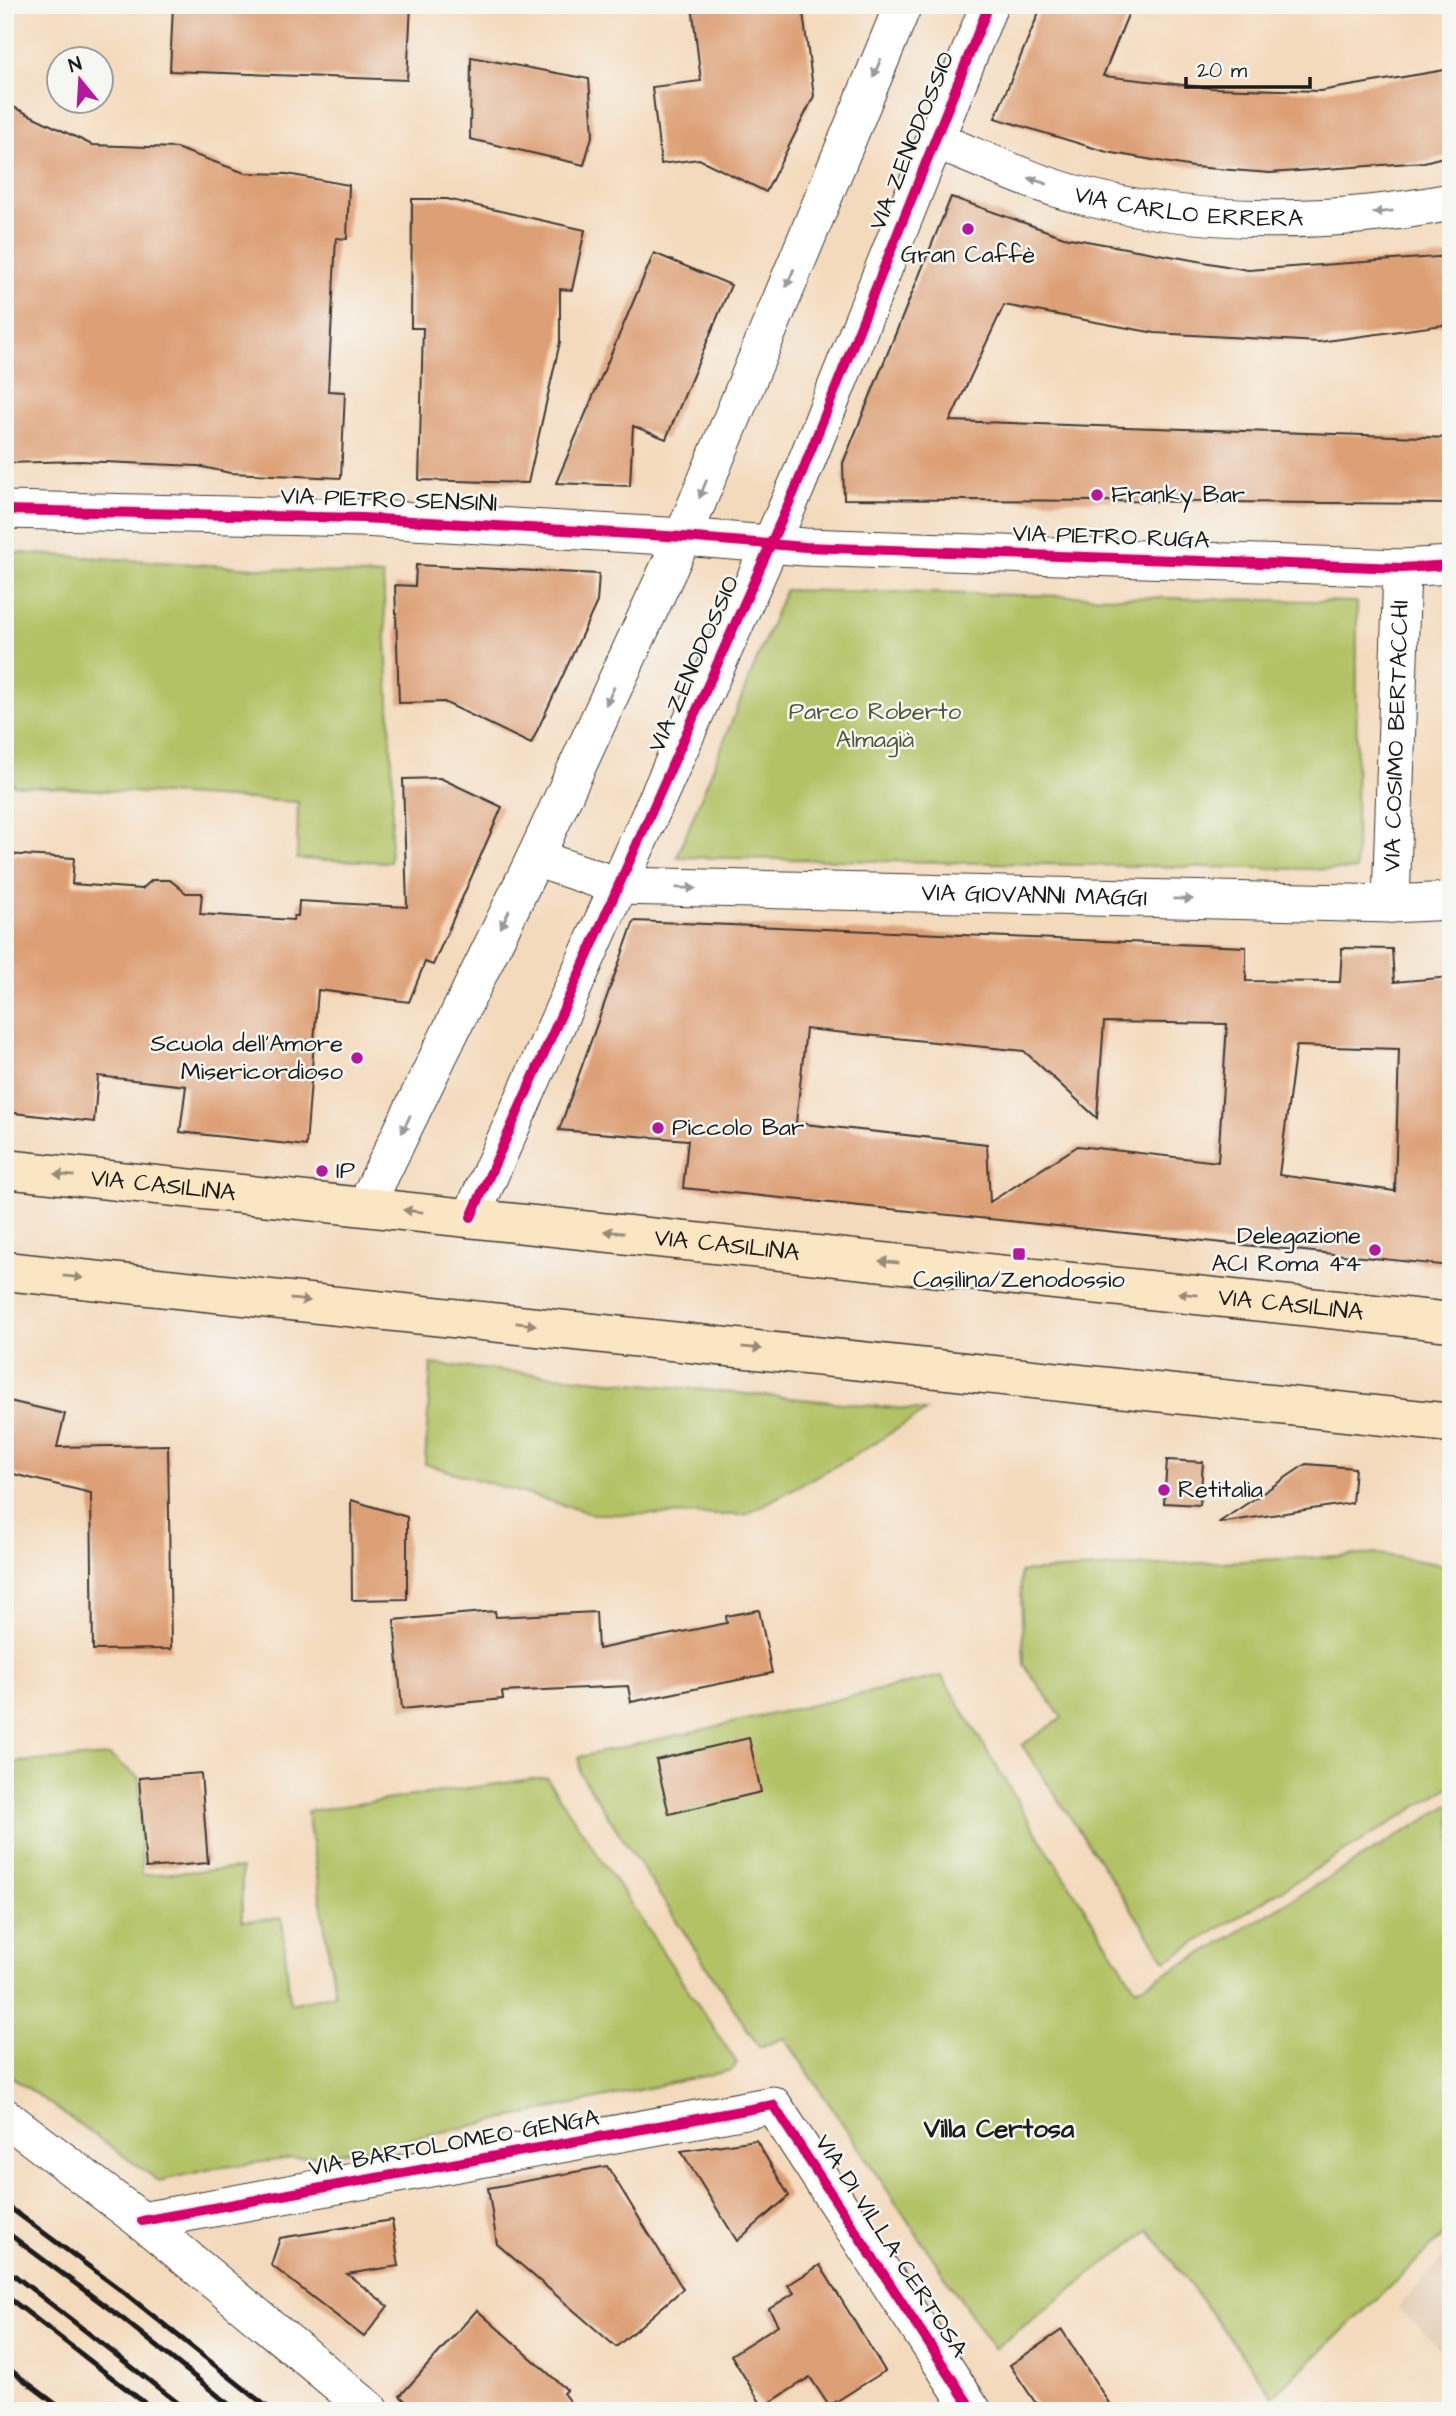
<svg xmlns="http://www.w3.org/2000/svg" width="1456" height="2416" viewBox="0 0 1456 2416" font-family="'Architects Daughter',sans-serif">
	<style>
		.built { fill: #e2cbb1 }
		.green { fill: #b2c265; stroke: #676f40; stroke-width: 2 }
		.building { fill: #dd9f75; fill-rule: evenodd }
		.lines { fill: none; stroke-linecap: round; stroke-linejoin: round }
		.minor-casing { stroke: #3c3834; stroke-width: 39 }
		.secondary-casing { stroke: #3c3834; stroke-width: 41 }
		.minor { stroke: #fff; stroke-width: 37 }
		.secondary { stroke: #fbe6c4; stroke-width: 38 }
		.rail { stroke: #1c1c1c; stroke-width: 5 }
		.cycleway-casing { stroke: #f6f6f2; stroke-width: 15 }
		.cycleway { stroke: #d6006c; stroke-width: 10 }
		.oneway { fill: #999 }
		.oneway2 { fill: #978b78 }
		.poi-dot { fill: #b5179e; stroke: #f6f6f2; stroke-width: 2.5 }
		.labels { text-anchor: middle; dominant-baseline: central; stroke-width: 5; stroke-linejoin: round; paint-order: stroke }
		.street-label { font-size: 24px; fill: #1c1c1c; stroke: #f6f6f2 }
		.poi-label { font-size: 24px; fill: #1c1c1c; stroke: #f6f6f2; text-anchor: start }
		.park-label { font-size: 24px; fill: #505636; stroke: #f6f6f2 }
		.neighbourhood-label { font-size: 26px; font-weight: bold; fill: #1c1c1c; stroke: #f6f6f2 }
	</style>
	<rect width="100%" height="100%" fill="#f6f6f2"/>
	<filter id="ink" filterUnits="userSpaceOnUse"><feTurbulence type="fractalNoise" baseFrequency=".0143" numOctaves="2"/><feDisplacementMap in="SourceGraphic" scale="14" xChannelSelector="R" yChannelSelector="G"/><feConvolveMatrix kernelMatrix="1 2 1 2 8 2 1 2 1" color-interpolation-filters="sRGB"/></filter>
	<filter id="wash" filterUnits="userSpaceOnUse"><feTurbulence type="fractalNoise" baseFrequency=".00686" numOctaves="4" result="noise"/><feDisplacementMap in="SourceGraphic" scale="28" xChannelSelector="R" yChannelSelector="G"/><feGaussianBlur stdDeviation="1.57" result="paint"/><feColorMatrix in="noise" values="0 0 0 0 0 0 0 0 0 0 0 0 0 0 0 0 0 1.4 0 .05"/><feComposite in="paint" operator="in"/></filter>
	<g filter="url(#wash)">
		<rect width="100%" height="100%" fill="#f4dabc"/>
		<path class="built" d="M1451,2248V2359L1398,2308Z"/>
		<g class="green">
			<path d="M5,552L383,576L393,785L390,862L297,859L298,802L13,785L5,718Z"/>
			<path d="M785,590L1357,602L1356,870L677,857Z"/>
			<path d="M431,1364L926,1411L852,1457L745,1515L593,1514L425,1464Z"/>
			<path d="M1379,1554L1443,1565L1451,1572V1786L1166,1961L1022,1745L1062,1718L1024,1665L1020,1572Z"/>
			<path d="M942,1676L1036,1832L1136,1989L1200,1955L1451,1804V2229L1273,2396L1149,2230L994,2349L785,2038L759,2047L580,1773L579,1757Z"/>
			<path d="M110,1756L139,1778L142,1875L242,1868V1921L282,1918L290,2004L335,1994L307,1811L546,1777L737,2063L732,2070L359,2150L216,2168L159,2181L5,2072V1763Z"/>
		</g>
		<g id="blocks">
			<g class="building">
				<path d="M173,5H411L407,80L170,71Z"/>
				<path d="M692,5H802L814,96L766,192L699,159L661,164L652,87L701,81Z"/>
				<path d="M1042,5H1132L1103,76L1210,88L1320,91L1451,69V155L1424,162L1270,173L1193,167L1107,152L995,118Z"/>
				<path d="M471,57L589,79L593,133L584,165L470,139Z"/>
				<path d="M5,103L92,145L176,148L245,173L287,174L349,185L347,239L336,238L328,391L345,392L341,478L230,473L198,466L80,461L5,463Z"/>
				<path d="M951,197L1064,237L1248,270L1451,256V324L1319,342L1155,333L1004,305L950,421L1451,438V504L844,499L843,463Z"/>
				<path d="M412,199H447L585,230L572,290L560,289V342L528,483L419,480L423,328H411Z"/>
				<path d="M654,253L731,285L666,439L633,426L630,486L556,483Z"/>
				<path d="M416,565L599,574L597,602L531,744L444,702L399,703L395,585L415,586Z"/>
				<path d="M440,778L502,807L433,965L425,962L409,1002L318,990L306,1146L180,1132L186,1086L98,1076L94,1122L5,1112V854L74,858L72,884L142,889L152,880H170L186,893H202L200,914L293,920L294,916H298L299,901L407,907L403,779Z"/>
				<path d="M634,921L1246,947V981L1340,982L1342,948L1392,949L1394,982L1451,977V1266L683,1188L688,1140L559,1130ZM1104,1022L1227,1024L1218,1162L1078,1146L990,1202L987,1144L796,1123L806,1029L1024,1051L1097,1118ZM1296,1046L1399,1049L1395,1191L1279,1175Z"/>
				<path d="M5,1400L65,1414L57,1447L168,1445L171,1649L93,1650L91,1493L5,1472Z"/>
				<path d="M1167,1460L1203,1462L1200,1505L1164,1503Z"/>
				<path d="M1306,1464L1355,1468L1352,1503L1218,1523Z"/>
				<path d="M351,1500L407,1517V1599L352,1600Z"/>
				<path d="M759,1610L772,1673L631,1702L628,1686L502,1692L503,1699L402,1709L394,1620L495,1611L496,1617L596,1612L598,1649L727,1623L726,1616Z"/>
				<path d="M749,1738L761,1792L669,1814L656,1760Z"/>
				<path d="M201,1773L208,1863L146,1868L139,1778Z"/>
				<path d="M756,2140L789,2196L737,2241L681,2151Z"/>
				<path d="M607,2166L683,2289L616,2347L497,2244L488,2188Z"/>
				<path d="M392,2220L399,2266L347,2274L388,2306L364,2337L271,2265L280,2238Z"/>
				<path d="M820,2265L885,2371L829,2406L810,2377L763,2407L731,2355L778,2325L769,2309L794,2293L788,2285Z"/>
				<path d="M477,2310L567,2390L563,2393L577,2411H416L400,2396Z"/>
				<path d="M1062,2330L1114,2411H1041L1010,2365Z"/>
			</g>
		</g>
	</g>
	<g filter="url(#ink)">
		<use href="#blocks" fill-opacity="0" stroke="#3c3834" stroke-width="2"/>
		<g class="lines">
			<g class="minor-casing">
				<g id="minor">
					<path id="s1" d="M934,140C982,159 1030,182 1079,195C1200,226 1329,225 1451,202"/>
					<path d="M5,510L362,518L683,537L805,547L1402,568L1451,565"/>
					<path id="s2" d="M535,858L618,886L1391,904L1451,901"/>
					<path id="s3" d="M1391,904L1402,568"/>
					<path d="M366,1205L535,858L683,537L903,5"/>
					<path d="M471,1217L797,485L989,5"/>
					<path d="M5,2117L142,2221L371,2411"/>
					<path d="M142,2221L773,2105L973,2411"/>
				</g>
			</g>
			<g class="secondary-casing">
				<g id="secondary">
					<path id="s4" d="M5,1169L1451,1322"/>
					<path d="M5,1271L1451,1423"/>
				</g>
			</g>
			<use href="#minor" class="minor"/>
			<use href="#secondary" class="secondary"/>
			<g class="rail">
				<path d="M5,2204L126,2294L272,2411"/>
				<path d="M5,2231L123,2319L237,2411"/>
				<path d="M5,2268L188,2411"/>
				<path d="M5,2295L155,2411"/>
				<path d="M5,2366L65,2411"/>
				<path d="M5,2394L27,2411"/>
			</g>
			<g class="cycleway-casing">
				<g id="cycleway">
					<path d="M5,510L362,518L683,537L805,547L1402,568L1451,565"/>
					<path d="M471,1217L797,485L989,5"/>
					<path d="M142,2221L773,2105L973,2411"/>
				</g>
			</g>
			<use href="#cycleway" class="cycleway"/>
		</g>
		<defs><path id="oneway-solid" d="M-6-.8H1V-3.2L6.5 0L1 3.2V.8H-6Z" transform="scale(1.75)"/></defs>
		<g class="oneway">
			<use href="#oneway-solid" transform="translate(877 68) rotate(113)"/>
			<use href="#oneway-solid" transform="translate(1038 181) rotate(-161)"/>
			<use href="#oneway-solid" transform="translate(1383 212) rotate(174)"/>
			<use href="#oneway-solid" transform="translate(790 278) rotate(113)"/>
			<use href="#oneway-solid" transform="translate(703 489) rotate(112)"/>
			<use href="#oneway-solid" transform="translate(610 696) rotate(115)"/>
			<use href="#oneway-solid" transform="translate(686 888) rotate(1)"/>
			<use href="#oneway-solid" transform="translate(1183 899) rotate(1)"/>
			<use href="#oneway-solid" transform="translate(505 919) rotate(116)"/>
			<use href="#oneway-solid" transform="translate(406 1124) rotate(116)"/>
		</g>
		<g class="oneway2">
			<use href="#oneway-solid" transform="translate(64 1175) rotate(-174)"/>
			<use href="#oneway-solid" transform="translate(413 1211) rotate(-174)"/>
			<use href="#oneway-solid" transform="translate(614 1232) rotate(-174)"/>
			<use href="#oneway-solid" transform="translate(889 1262) rotate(-174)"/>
			<use href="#oneway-solid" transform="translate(73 1277) rotate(6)"/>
			<use href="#oneway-solid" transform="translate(1188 1294) rotate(-174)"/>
			<use href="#oneway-solid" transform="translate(300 1300) rotate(6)"/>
			<use href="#oneway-solid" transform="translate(526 1324) rotate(6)"/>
			<use href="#oneway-solid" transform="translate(752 1348) rotate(6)"/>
		</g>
	</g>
	<g class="poi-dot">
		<circle cx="968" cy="229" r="7"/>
		<circle cx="1097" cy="495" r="7"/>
		<circle cx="357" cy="1058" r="7"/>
		<circle cx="658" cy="1128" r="7"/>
		<circle cx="322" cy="1171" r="7"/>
		<circle cx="1375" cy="1250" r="7"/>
		<rect x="1012" y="1247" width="14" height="14" rx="3.5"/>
		<circle cx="1164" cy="1490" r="7"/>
	</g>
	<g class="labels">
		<g class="street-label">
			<text transform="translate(912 141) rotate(-68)">VIA ZENODOSSIO</text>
			<text stroke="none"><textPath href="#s1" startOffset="266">VIA CARLO ERRERA</textPath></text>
			<text transform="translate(389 500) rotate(2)">VIA PIETRO SENSINI</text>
			<text transform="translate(1111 537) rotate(2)">VIA PIETRO RUGA</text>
			<text transform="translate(694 664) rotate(-66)">VIA ZENODOSSIO</text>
			<text stroke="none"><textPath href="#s3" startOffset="168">VIA COSIMO BERTACCHI</textPath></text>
			<text stroke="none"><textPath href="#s2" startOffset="504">VIA GIOVANNI MAGGI</textPath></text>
			<text stroke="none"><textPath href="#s4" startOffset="159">VIA CASILINA</textPath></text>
			<text stroke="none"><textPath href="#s4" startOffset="726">VIA CASILINA</textPath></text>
			<text stroke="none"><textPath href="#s4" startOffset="1293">VIA CASILINA</textPath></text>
			<text transform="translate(454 2143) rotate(-10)">VIA BARTOLOMEO GENGA</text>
			<text transform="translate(891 2246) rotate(57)">VIA DI VILLA CERTOSA</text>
		</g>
		<g class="poi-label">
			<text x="968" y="255" text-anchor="middle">Gran Caffè</text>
			<text x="1111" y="495">Franky Bar</text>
			<text x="343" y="1044" text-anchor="end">Scuola dell'Amore<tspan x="343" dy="28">Misericordioso</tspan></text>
			<text x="672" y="1128">Piccolo Bar</text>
			<text x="336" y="1171">IP</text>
			<text x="1361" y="1236" text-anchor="end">Delegazione<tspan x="1361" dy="28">ACI Roma 44</tspan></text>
			<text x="1019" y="1280" text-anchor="middle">Casilina/Zenodossio</text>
			<text x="1178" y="1490">Retitalia</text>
		</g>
		<g class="park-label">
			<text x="875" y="712">Parco Roberto<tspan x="875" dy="28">Almagià</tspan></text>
		</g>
		<g class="neighbourhood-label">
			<text x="999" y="2129">Villa Certosa</text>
		</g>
	</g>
	<rect width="1456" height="2416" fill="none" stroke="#f6f6f2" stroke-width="28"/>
	<g transform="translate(80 80) rotate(342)"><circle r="33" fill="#f6f6f2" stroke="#9f9f9c" stroke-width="2"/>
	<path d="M0-5L12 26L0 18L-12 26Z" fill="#b5179e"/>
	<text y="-10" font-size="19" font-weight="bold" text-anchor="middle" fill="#1c1c1c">N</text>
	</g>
	<path d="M1186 77v10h124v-10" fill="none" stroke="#1c1c1c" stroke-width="3.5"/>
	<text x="1197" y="77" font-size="21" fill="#1c1c1c" stroke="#f6f6f2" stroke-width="5" paint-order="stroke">20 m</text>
</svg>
